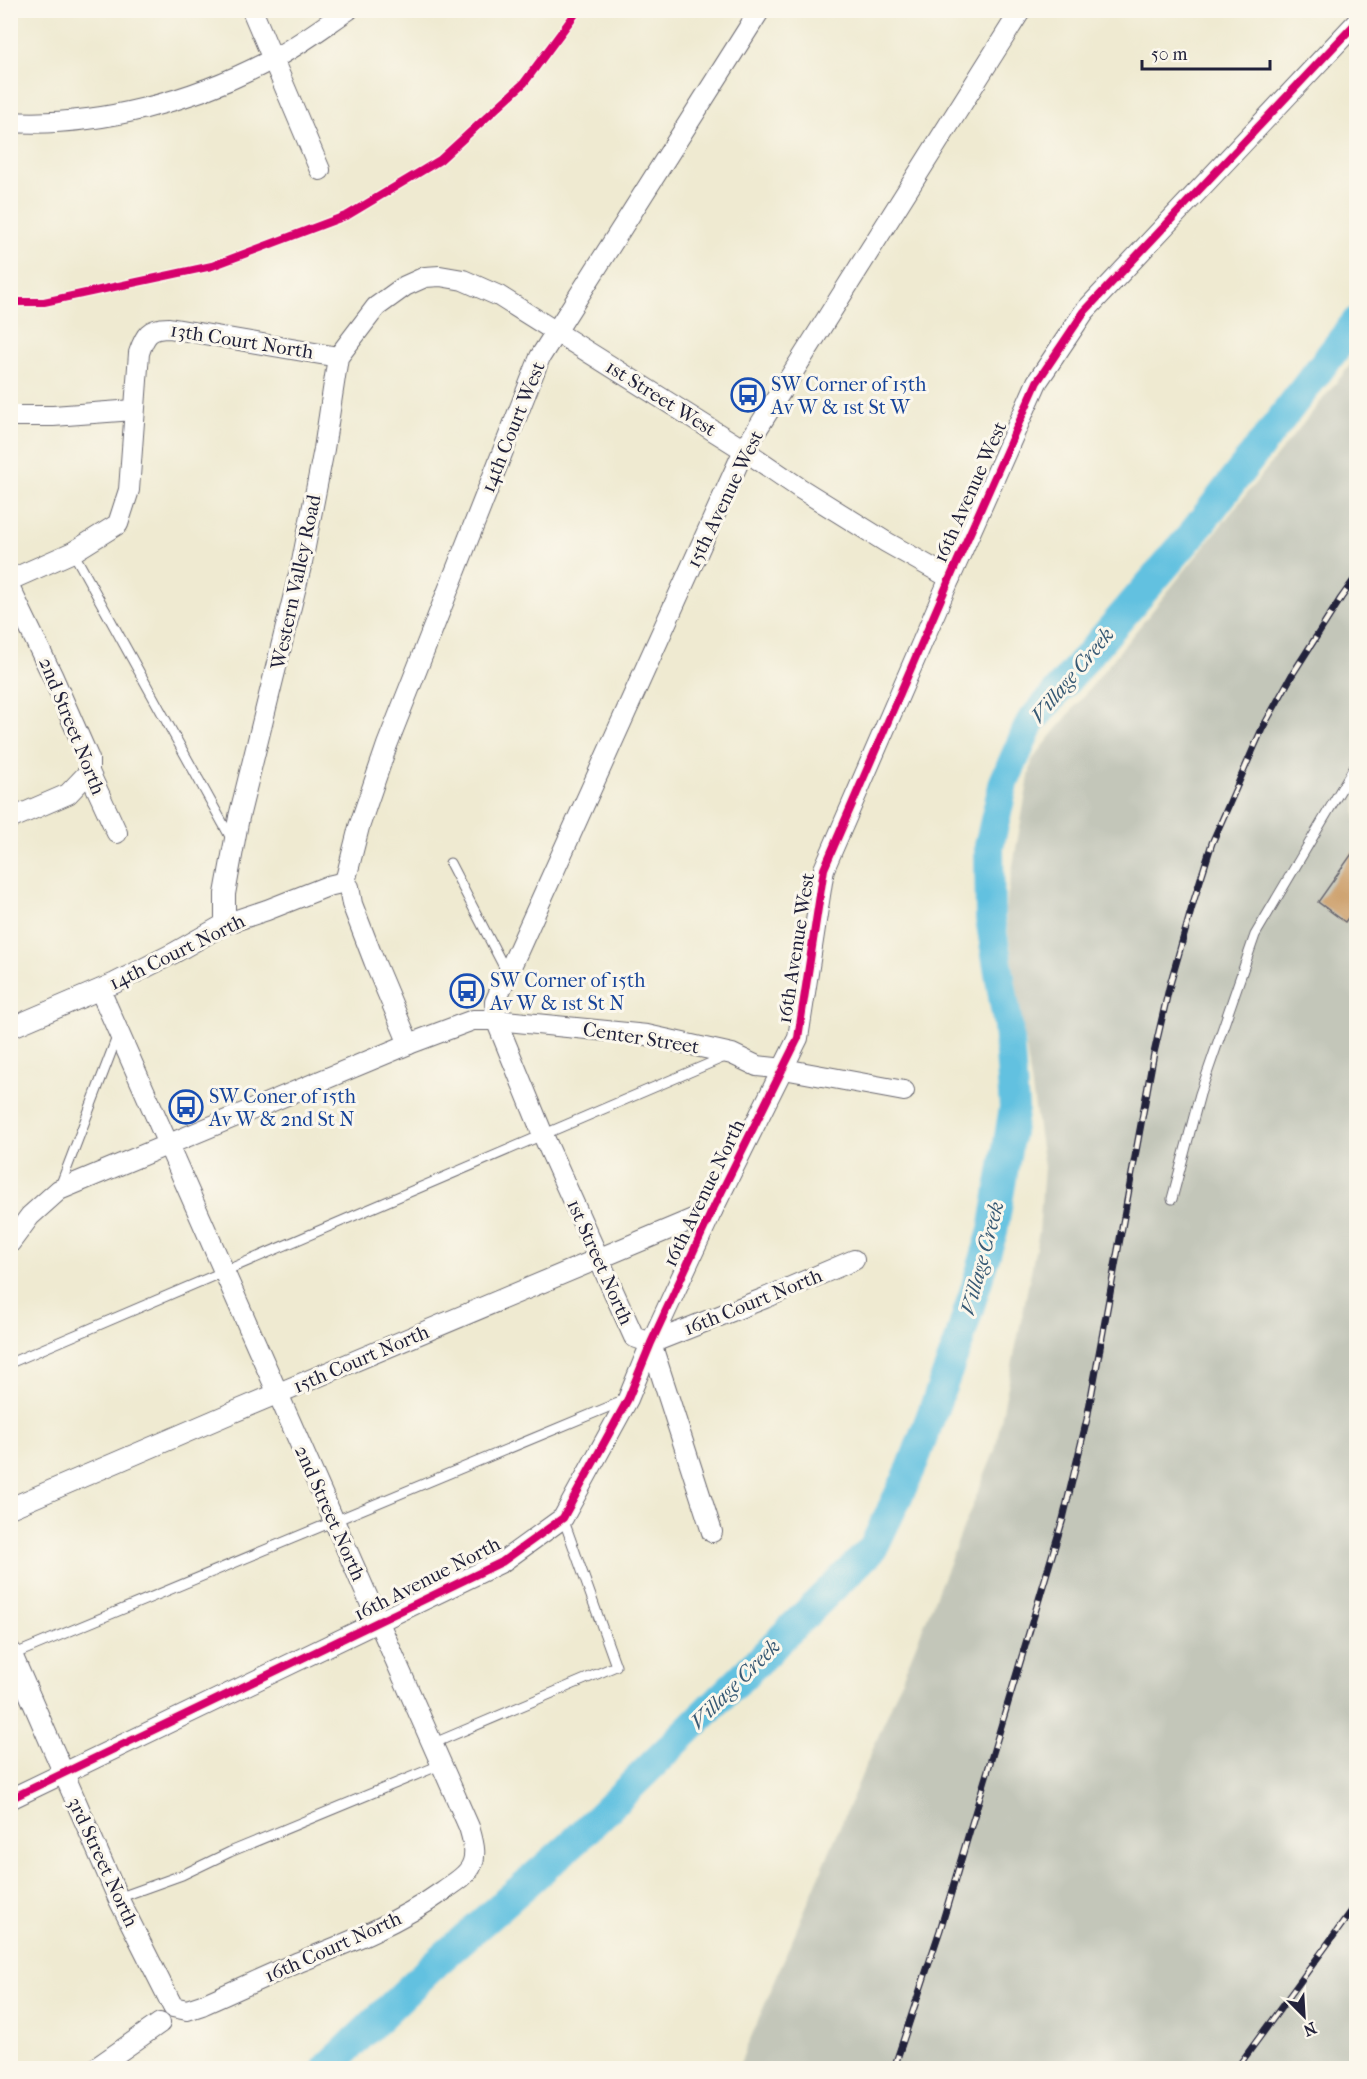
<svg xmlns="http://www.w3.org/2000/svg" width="1367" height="2079" viewBox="0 0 1367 2079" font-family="'IM FELL French Canon',serif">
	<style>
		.industrial { fill: #c3c6b9 }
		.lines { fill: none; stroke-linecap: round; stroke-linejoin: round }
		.river { stroke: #62c1e0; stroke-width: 30 }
		.building { fill: #cc9f6a }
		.lane-casing { stroke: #6a6870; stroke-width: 11 }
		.street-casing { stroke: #6a6870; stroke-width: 22 }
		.lane { stroke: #fff; stroke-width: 9 }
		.street { stroke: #fff; stroke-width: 20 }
		.rail-casing { stroke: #22223b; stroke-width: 7 }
		.rail { stroke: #fbf7ec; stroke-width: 4.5; stroke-dasharray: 14; stroke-linecap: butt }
		.cycleway-casing { stroke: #fbf7ec; stroke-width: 11 }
		.cycleway { stroke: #d6006c; stroke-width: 8 }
		.labels { text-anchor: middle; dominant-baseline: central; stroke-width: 6; stroke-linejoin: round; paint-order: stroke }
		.street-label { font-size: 20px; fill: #22223b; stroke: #fbf7ec }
		.transit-label { font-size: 20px; fill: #164399; stroke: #fbf7ec; text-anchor: start }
		.water-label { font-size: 21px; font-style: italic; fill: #385a75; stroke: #fbf7ec }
	</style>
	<rect width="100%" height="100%" fill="#fbf7ec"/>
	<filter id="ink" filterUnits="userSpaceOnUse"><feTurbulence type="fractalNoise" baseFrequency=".0167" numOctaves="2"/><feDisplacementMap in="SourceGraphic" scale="12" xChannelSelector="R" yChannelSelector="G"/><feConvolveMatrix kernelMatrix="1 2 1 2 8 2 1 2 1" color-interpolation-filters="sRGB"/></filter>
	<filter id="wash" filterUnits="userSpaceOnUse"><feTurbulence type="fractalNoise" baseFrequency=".008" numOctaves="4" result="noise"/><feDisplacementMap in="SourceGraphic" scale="24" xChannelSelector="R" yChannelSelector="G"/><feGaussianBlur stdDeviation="1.35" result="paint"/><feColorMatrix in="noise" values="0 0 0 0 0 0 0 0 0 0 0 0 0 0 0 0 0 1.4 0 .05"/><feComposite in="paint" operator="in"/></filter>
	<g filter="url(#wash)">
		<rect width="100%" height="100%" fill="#efead1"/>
		<path class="industrial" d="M1356,358V2068H738L891,1706L995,1450L1039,1232L1044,1167L1005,910L1032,760Z"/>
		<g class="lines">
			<path class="river" d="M327,2068L436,1963L576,1840L873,1548L911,1469L958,1344L993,1231L1014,1108L1008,1026L990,918L989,846L1004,782L1030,723L1189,538L1356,322"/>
		</g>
		<g id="blocks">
			<path class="building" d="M1356,848V907L1345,922L1318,902Z"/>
		</g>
	</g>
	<g filter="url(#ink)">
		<use href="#blocks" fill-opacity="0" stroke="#6a6870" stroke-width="1.5"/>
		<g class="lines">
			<g class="lane-casing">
				<g id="lane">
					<path d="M73,552L232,840"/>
					<path d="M450,863L507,973"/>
					<path d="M59,1189L117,1037"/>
					<path d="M1172,1199L1200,1094L1255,935L1356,764"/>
					<path d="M10,1363L727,1056"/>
					<path d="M10,1656L623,1401"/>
					<path d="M432,1744L616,1666L563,1518"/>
					<path d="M118,1898L182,1875L230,1852L440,1765"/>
				</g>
			</g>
			<g class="street-casing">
				<g id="street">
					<path d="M252,10L320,170"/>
					<path d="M10,122C99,127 193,101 271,60C298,46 323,27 348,10"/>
					<path d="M10,416H53L134,410"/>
					<path d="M10,580L73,552L118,524L129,490L139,353C145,335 149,328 169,328L338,357"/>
					<path d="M10,588L52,675L89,759V772L117,833"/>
					<path d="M10,819L68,794L89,772"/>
					<path d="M345,882L359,827L387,745L540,357L760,10"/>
					<path d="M345,882L349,887L352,904L374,961L409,1044"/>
					<path d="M225,924V894L239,817L302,562L324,449L338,357L376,307L405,286L425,277L440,276L463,280L499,296L744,450L801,489L886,542L950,578"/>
					<path d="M10,1028L115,983L174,953L225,924L267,910L328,886L345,882"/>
					<path d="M10,1243L30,1216L59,1190L409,1044L473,1020H496L647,1035L732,1054L757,1066L784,1069L904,1091"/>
					<path d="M651,1343L765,1298L854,1260"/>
					<path d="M10,1508L229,1414L712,1211"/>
					<path d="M712,1532L651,1343L634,1337L543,1135L496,1020L495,1002L744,450L1021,10"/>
					<path d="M10,1650L118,1898L173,2007L187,2010L202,2005C234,1991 266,1976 299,1962C348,1943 400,1922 443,1891C451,1885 462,1879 468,1871C479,1858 473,1841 469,1827L100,990"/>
					<path d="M10,1799L502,1562L563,1518L628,1399L651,1343L712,1211L798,1038L824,869L950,578L1037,382L1084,312L1356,23"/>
					<path d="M96,2068L160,2023"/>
				</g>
			</g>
			<use href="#lane" class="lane"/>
			<use href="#street" class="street"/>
			<g class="rail-casing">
				<g id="rail">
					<path d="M894,2068L940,1930L1063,1519L1087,1419L1154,1053L1169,988L1194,900L1212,843L1262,729L1292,675L1341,598L1356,577"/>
					<path d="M1237,2068L1356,1905"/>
				</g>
			</g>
			<use href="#rail" class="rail"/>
			<g class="cycleway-casing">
				<g id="cycleway">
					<path d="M10,302H44L212,266L348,215L440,160L524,83L578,10"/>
					<path d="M10,1799L502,1562L563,1518L628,1399L651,1343L712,1211L798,1038L824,869L950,578L1037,382L1084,312L1356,23"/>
				</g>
			</g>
			<use href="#cycleway" class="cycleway"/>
		</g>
	</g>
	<defs>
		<g id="bus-ring" transform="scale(1.725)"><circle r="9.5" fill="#fbf7ec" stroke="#1a4fb4" stroke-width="1.5"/><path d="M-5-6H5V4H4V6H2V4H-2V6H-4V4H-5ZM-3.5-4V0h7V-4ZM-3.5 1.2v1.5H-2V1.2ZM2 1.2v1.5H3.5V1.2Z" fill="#1a4fb4"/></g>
	</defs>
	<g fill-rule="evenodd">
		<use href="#bus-ring" x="748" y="395"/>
		<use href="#bus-ring" x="467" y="991"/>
		<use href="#bus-ring" x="186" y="1107"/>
	</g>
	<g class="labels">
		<g class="street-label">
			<text transform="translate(242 341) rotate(9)">13th Court North</text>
			<text transform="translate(661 398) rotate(32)">1st Street West</text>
			<text transform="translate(513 427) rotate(-68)">14th Court West</text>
			<text transform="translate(970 492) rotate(-66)">16th Avenue West</text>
			<text transform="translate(725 499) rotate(-64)">15th Avenue West</text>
			<text transform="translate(296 582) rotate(-78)">Western Valley Road</text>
			<text transform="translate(72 726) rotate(68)">2nd Street North</text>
			<text transform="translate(796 948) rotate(-81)">16th Avenue West</text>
			<text transform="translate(177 952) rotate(-26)">14th Court North</text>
			<text transform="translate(641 1038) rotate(9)">Center Street</text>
			<text transform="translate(704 1193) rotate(-64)">16th Avenue North</text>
			<text transform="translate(600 1262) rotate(66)">1st Street North</text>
			<text transform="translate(753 1302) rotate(-22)">16th Court North</text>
			<text transform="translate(361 1359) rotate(-23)">15th Court North</text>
			<text transform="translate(330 1513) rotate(66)">2nd Street North</text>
			<text transform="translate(427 1579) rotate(-27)">16th Avenue North</text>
			<text transform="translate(103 1862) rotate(65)">3rd Street North</text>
			<text transform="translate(333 1947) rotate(-24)">16th Court North</text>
		</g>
		<g class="transit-label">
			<text x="771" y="384">SW Corner of 15th<tspan x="771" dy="23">Av W &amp; 1st St W</tspan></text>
			<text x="490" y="980">SW Corner of 15th<tspan x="490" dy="23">Av W &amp; 1st St N</tspan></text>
			<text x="209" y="1096">SW Coner of 15th<tspan x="209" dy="23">Av W &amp; 2nd St N</tspan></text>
		</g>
		<g class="water-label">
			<text transform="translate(1072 675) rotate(-50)">Village Creek</text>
			<text transform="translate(982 1258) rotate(-75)">Village Creek</text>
			<text transform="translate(735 1684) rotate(-45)">Village Creek</text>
		</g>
	</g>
	<rect width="1367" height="2079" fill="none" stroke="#fbf7ec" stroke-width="36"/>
	<g transform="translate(1304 2016) rotate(156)" stroke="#fbf7ec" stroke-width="4.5" paint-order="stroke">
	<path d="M0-4.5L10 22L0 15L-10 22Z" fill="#22223b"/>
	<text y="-9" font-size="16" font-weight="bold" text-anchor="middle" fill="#22223b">N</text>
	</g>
	<path d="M1142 60v9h128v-9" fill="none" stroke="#22223b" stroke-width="3"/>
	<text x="1151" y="60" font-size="18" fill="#22223b" stroke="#fbf7ec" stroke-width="4.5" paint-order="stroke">50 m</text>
</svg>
